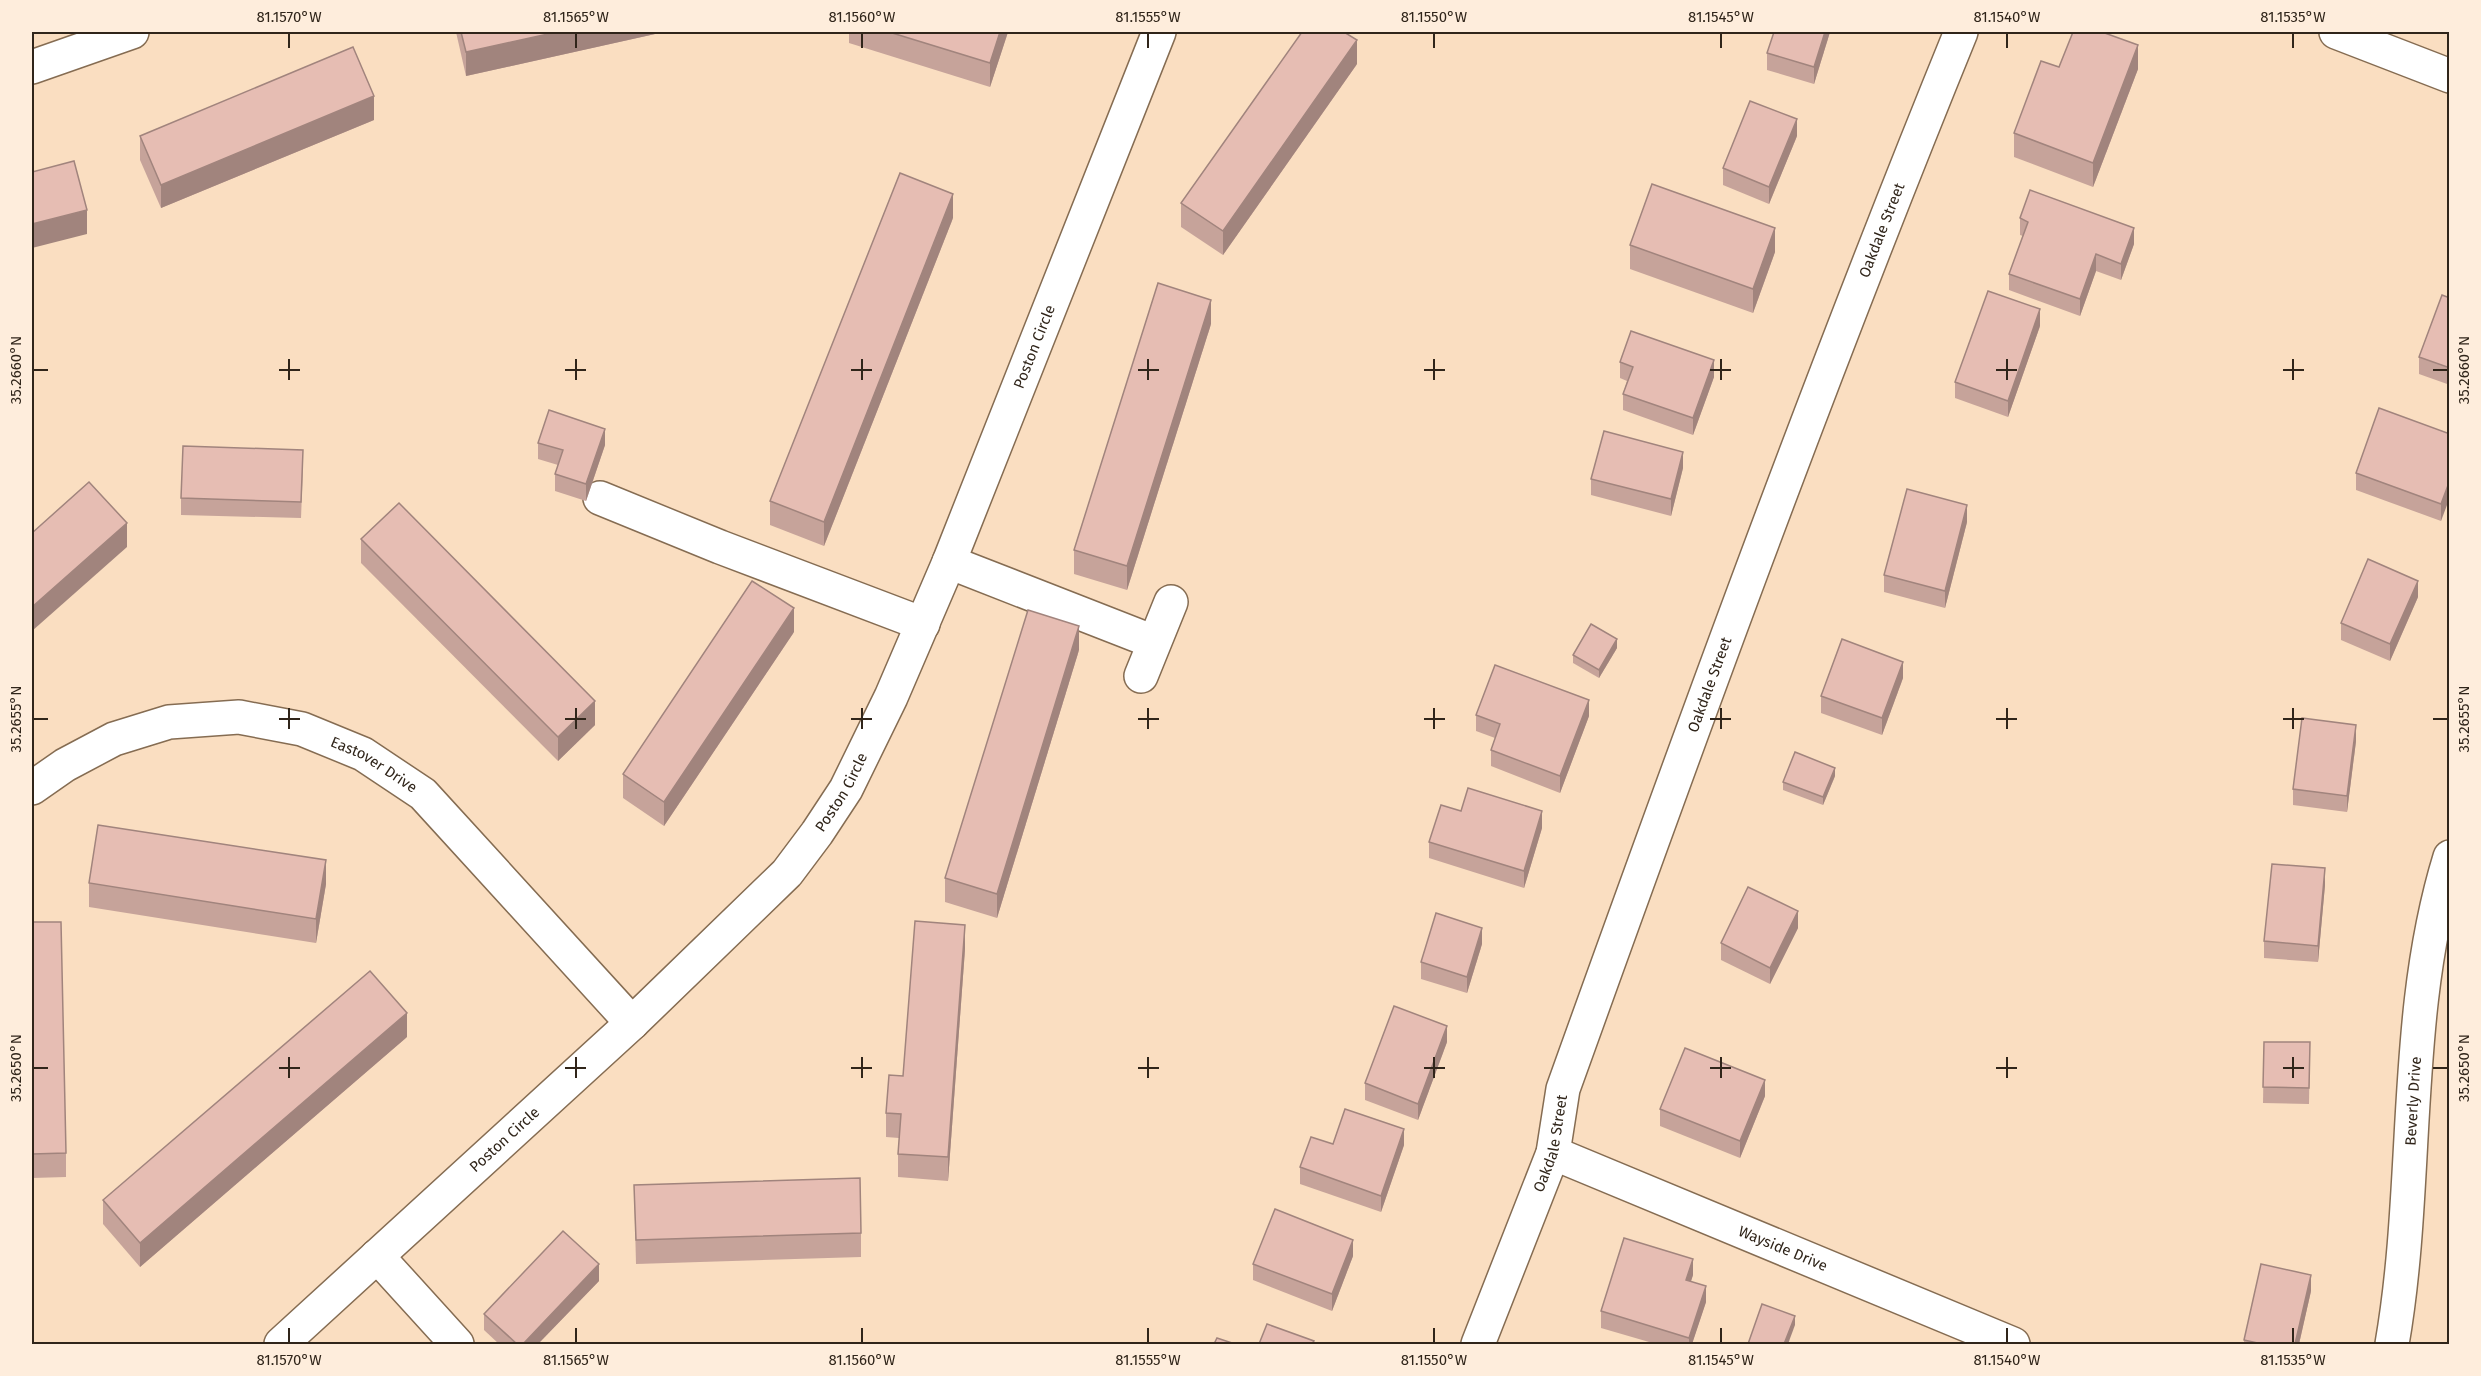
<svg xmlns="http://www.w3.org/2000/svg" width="2481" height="1376" viewBox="0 0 2481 1376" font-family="'Fira Sans',sans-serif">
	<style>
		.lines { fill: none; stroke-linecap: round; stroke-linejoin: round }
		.minor-casing { stroke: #856c52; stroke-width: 36 }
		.minor { stroke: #fff; stroke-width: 33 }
		.wall { fill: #c6a39a }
		.shaded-wall { fill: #a1847d }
		.building { fill: #e6bdb3; stroke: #a1847d; stroke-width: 1.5 }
		.ticks { fill: none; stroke: #30251a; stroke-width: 2 }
		.labels { text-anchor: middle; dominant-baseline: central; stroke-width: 4.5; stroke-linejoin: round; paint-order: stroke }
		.street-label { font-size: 15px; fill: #30251a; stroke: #feeddc }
		.neatline { fill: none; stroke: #30251a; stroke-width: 2 }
		.ticks-label { font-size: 15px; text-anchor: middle; fill: #30251a }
	</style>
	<rect width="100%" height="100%" fill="#fadec1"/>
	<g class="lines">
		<g class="minor-casing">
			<g id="minor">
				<path d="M2336,32L2450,76"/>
				<path d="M32,67L132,32"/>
				<path d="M600,498L720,547L923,624"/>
				<path d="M949,562L1154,642"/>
				<path d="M1141,676L1171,602"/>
				<path id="s1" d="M32,788L65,765L114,739L169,722L239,717L302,729L363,754L423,794L632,1023"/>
				<path id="s2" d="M1553,1153L2013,1344"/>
				<path d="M377,1256L457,1344"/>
				<path id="s3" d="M281,1344L632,1023L787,873L817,833L846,789L891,697L949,562L1159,32"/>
				<path id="s4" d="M1478,1344L1553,1153L1563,1089C1690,735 1819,380 1961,32"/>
				<path id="s5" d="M2392,1344C2420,1183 2401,1016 2450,857"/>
			</g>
		</g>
		<use href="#minor" class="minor"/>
	</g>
	<g class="wall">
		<path d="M456,32H664L466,76Z"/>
		<path d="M849,32H1008L990,87L849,43Z"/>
		<path d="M1830,32L1814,84L1767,70V53Z"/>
		<path d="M1357,64L1223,255L1181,227V203Z"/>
		<path d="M2059,67L2138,69L2093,187L2014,157V133Z"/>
		<path d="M374,120L161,208L140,160V136Z"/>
		<path d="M1797,136L1769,204L1723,185V168Z"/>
		<path d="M953,218L824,546L770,525V501Z"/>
		<path d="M2020,218L2134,244L2121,280L2096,271L2080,316L2009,290V274L2023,236L2020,235Z"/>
		<path d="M1630,245L1775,252L1753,313L1630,269Z"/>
		<path d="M2450,298V385L2419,374V357Z"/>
		<path d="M1211,324L1127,590L1074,574V550Z"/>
		<path d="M2040,326L2008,417L1955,398V382Z"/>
		<path d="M1620,362L1714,377L1693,435L1623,410V394L1627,381L1620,378Z"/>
		<path d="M2450,434L2441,521L2356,490V473Z"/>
		<path d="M538,443L605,445L586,501L555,491V474L558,465L538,459Z"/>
		<path d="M303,467L301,518L181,515V498Z"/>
		<path d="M1683,468L1671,516L1591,495V479Z"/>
		<path d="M1967,522L1945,608L1884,592V575Z"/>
		<path d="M361,539L595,725L558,761L361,563Z"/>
		<path d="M2418,597L2390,661L2341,640V623Z"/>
		<path d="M794,632L664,826L623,798V774Z"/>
		<path d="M1617,648L1599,678L1573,663V655Z"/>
		<path d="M1079,650L997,918L945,902V878Z"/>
		<path d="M1903,678L1882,735L1821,713V696Z"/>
		<path d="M1476,715L1589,716L1560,793L1491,766V750L1495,738L1476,731Z"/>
		<path d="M2356,741L2347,812L2293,805V789Z"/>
		<path d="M1835,776L1823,805L1783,790V782Z"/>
		<path d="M1461,811L1542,828L1524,888L1429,858V842Z"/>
		<path d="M89,883L326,884L316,943L89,907Z"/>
		<path d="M2325,885L2318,962L2264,958V941Z"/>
		<path d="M32,922L66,1153V1177L32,1178Z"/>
		<path d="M1798,928L1770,984L1721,960V943Z"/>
		<path d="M1482,944L1467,993L1421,979V962Z"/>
		<path d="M965,949L948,1181L898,1177V1154L899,1138L886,1137V1113L903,1076Z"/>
		<path d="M407,1037L140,1267L103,1224V1200Z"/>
		<path d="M1447,1042L1418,1120L1365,1100V1083Z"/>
		<path d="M2264,1042H2310L2309,1104L2263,1103Z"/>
		<path d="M1765,1096L1740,1158L1660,1126V1109Z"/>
		<path d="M1333,1144L1404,1145L1381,1212L1300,1184V1167Z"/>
		<path d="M634,1185L861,1233V1257L636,1264Z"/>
		<path d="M1353,1256L1332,1311L1253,1280V1264Z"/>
		<path d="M1693,1275L1691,1281L1706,1302L1692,1344H1656L1601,1328V1311Z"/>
		<path d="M599,1281L538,1344H499L484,1330V1314Z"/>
		<path d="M2311,1291L2299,1344H2244V1340Z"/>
	</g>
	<g class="shaded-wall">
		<path d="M557,32H664L466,76V52Z"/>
		<path d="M1000,32H1008L990,87V63Z"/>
		<path d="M1825,32H1830L1814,84V67Z"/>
		<path d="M1357,40V64L1223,255V231Z"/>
		<path d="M2138,45V69L2093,187V163Z"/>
		<path d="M374,96V120L161,208V185Z"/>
		<path d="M1797,119V136L1769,204V187Z"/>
		<path d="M953,194V218L824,546V522Z"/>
		<path d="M87,210V234L32,248V224Z"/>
		<path d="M1775,228V252L1753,313V289Z"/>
		<path d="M2134,228V244L2121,280V264Z"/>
		<path d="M2096,254V271L2080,316V299Z"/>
		<path d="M1211,300V324L1127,590V566Z"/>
		<path d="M2040,309V326L2008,417V401Z"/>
		<path d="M1714,360V377L1693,435V418Z"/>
		<path d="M605,429V445L586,501V484Z"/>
		<path d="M1683,452V468L1671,516V499Z"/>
		<path d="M2450,480V497L2441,521V504Z"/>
		<path d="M1967,505V522L1945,608V591Z"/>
		<path d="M127,523V547L32,631V607Z"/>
		<path d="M2418,581V597L2390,661V644Z"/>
		<path d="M794,608V632L664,826V802Z"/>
		<path d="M1079,626V650L997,918V894Z"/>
		<path d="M1617,639V648L1599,678V670Z"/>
		<path d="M1903,662V678L1882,735V718Z"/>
		<path d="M1589,700V716L1560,793V776Z"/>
		<path d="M595,701V725L558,761V737Z"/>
		<path d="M2356,725V741L2347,812V796Z"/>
		<path d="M1835,768V776L1823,805V797Z"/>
		<path d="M1542,811V828L1524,888V871Z"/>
		<path d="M326,860V884L316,943V919Z"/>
		<path d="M2325,868V885L2318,962V946Z"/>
		<path d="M1798,911V928L1770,984V968Z"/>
		<path d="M965,925V949L948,1181V1157Z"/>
		<path d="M1482,928V944L1467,993V977Z"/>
		<path d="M407,1013V1037L140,1267V1243Z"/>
		<path d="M1447,1026V1042L1418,1120V1104Z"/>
		<path d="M1765,1080V1096L1740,1158V1141Z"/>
		<path d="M1404,1129V1145L1381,1212V1196Z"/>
		<path d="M1353,1240V1256L1332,1311V1294Z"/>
		<path d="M1693,1259V1275L1686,1296V1280Z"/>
		<path d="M599,1264V1281L538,1344H523Z"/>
		<path d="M2311,1275V1291L2299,1344H2295Z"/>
		<path d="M1706,1286V1302L1692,1344H1689V1338Z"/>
		<path d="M1795,1316V1325L1788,1344H1784Z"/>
	</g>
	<g class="building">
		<path d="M461,32H557L466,52Z"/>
		<path d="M889,32H1000L990,63Z"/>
		<path d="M1302,32H1344L1357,40L1223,231L1181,203Z"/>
		<path d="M1774,32H1825L1814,67L1767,53Z"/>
		<path d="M2073,32H2102L2138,45L2093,163L2014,133L2041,61L2059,67Z"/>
		<path d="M353,47L374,96L161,185L140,136Z"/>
		<path d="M1750,101L1797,119L1769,187L1723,168Z"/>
		<path d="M74,161L87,210L32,224V172Z"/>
		<path d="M900,173L953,194L824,522L770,501Z"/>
		<path d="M1652,184L1775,228L1753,289L1630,245Z"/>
		<path d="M2030,190L2134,228L2121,264L2096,254L2080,299L2009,274L2028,222L2020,218Z"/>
		<path d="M1158,283L1211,300L1127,566L1074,550Z"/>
		<path d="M1988,291L2040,309L2008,401L1955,382Z"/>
		<path d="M2442,295L2450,298V368L2419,357Z"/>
		<path d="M1631,331L1714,360L1693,418L1623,394L1633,367L1620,362Z"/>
		<path d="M2379,408L2450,434V480L2441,504L2356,473Z"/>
		<path d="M549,410L605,429L586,484L555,474L563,450L538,443Z"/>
		<path d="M1604,431L1683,452L1671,499L1591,479Z"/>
		<path d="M183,446L303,450L301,502L181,498Z"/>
		<path d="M89,482L127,523L32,607V533Z"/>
		<path d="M1907,489L1967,505L1945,591L1884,575Z"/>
		<path d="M399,503L595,701L558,737L361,539Z"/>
		<path d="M2368,559L2418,581L2390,644L2341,623Z"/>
		<path d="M752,581L794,608L664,802L623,774Z"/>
		<path d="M1028,610L1079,626L997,894L945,878Z"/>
		<path d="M1591,624L1617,639L1599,670L1573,655Z"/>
		<path d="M1842,639L1903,662L1882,718L1821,696Z"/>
		<path d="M1495,665L1589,700L1560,776L1491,750L1500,724L1476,715Z"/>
		<path d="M2302,718L2356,725L2347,796L2293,789Z"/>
		<path d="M1795,752L1835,768L1823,797L1783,782Z"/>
		<path d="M1468,788L1542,811L1524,871L1429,842L1441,805L1461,811Z"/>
		<path d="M98,825L326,860L316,919L89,883Z"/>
		<path d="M2272,864L2325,868L2318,946L2264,941Z"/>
		<path d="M1748,887L1798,911L1770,968L1721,943Z"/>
		<path d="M1436,913L1482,928L1467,977L1421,962Z"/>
		<path d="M915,921L965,925L948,1157L898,1154L901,1114L886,1113L889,1075L903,1076Z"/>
		<path d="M32,922H61L66,1153L32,1154Z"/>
		<path d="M370,971L407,1013L140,1243L103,1200Z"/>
		<path d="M1394,1006L1447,1026L1418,1104L1365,1083Z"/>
		<path d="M2264,1042H2310L2309,1088L2263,1087Z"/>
		<path d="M1685,1048L1765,1080L1740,1141L1660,1109Z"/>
		<path d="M1345,1109L1404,1129L1381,1196L1300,1167L1311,1137L1333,1144Z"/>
		<path d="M860,1178L861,1233L636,1240L634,1185Z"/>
		<path d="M1275,1209L1353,1240L1332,1294L1253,1264Z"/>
		<path d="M563,1231L599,1264L523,1344H517L484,1314Z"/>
		<path d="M1624,1238L1693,1259L1686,1280L1706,1286L1689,1338L1601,1311Z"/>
		<path d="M2261,1264L2311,1275L2295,1344H2262L2244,1340Z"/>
		<path d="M1762,1304L1795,1316L1784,1344H1748Z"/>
		<path d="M1267,1324L1314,1341L1312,1344H1259Z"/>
		<path d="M1217,1338L1235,1344H1214Z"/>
	</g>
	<path class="ticks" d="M289,33V48M576,33V48M862,33V48M1148,33V48M1434,33V48M1721,33V48M2007,33V48M2293,33V48M289,359V380M576,359V380M862,359V380M1148,359V380M1434,359V380M1721,359V380M2007,359V380M2293,359V380M33,370H48M279,370H300M565,370H586M851,370H872M1138,370H1159M1424,370H1445M1710,370H1731M1996,370H2017M2283,370H2304M2433,370H2448M289,708V729M576,708V729M862,708V729M1148,708V729M1434,708V729M1721,708V729M2007,708V729M2293,708V729M33,719H48M279,719H300M565,719H586M851,719H872M1138,719H1159M1424,719H1445M1710,719H1731M1996,719H2017M2283,719H2304M2433,719H2448M289,1057V1078M576,1057V1078M862,1057V1078M1148,1057V1078M1434,1057V1078M1721,1057V1078M2007,1057V1078M2293,1057V1078M33,1068H48M279,1068H300M565,1068H586M851,1068H872M1138,1068H1159M1424,1068H1445M1710,1068H1731M1996,1068H2017M2283,1068H2304M2433,1068H2448M289,1328V1343M576,1328V1343M862,1328V1343M1148,1328V1343M1434,1328V1343M1721,1328V1343M2007,1328V1343M2293,1328V1343"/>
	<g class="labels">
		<g class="street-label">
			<text stroke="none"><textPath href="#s4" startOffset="1186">Oakdale Street</textPath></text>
			<text stroke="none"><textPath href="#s3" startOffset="1275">Poston Circle</textPath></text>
			<text stroke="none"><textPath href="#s4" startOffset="700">Oakdale Street</textPath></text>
			<text stroke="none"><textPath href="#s1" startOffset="368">Eastover Drive</textPath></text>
			<text stroke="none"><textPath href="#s3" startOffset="789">Poston Circle</textPath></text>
			<text stroke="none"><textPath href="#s5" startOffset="244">Beverly Drive</textPath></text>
			<text stroke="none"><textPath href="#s3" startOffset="303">Poston Circle</textPath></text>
			<text stroke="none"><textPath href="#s4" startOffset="214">Oakdale Street</textPath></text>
			<text stroke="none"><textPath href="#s2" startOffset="249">Wayside Drive</textPath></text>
		</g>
	</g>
	<rect width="2481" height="1376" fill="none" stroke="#feeddc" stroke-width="66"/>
	<rect x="33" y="33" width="2415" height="1310" class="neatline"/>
	<g class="ticks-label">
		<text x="289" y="22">81.1570°W</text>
		<text x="576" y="22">81.1565°W</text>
		<text x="862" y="22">81.1560°W</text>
		<text x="1148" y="22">81.1555°W</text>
		<text x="1434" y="22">81.1550°W</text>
		<text x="1721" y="22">81.1545°W</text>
		<text x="2007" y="22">81.1540°W</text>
		<text x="2293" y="22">81.1535°W</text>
		<text transform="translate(16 370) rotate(-90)" y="5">35.2660°N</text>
		<text transform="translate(2464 370) rotate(-90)" y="5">35.2660°N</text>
		<text transform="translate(16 719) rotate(-90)" y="5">35.2655°N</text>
		<text transform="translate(2464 719) rotate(-90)" y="5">35.2655°N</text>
		<text transform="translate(16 1068) rotate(-90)" y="5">35.2650°N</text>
		<text transform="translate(2464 1068) rotate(-90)" y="5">35.2650°N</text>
		<text x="289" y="1365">81.1570°W</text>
		<text x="576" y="1365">81.1565°W</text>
		<text x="862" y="1365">81.1560°W</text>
		<text x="1148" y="1365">81.1555°W</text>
		<text x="1434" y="1365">81.1550°W</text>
		<text x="1721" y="1365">81.1545°W</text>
		<text x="2007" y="1365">81.1540°W</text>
		<text x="2293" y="1365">81.1535°W</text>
	</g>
</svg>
